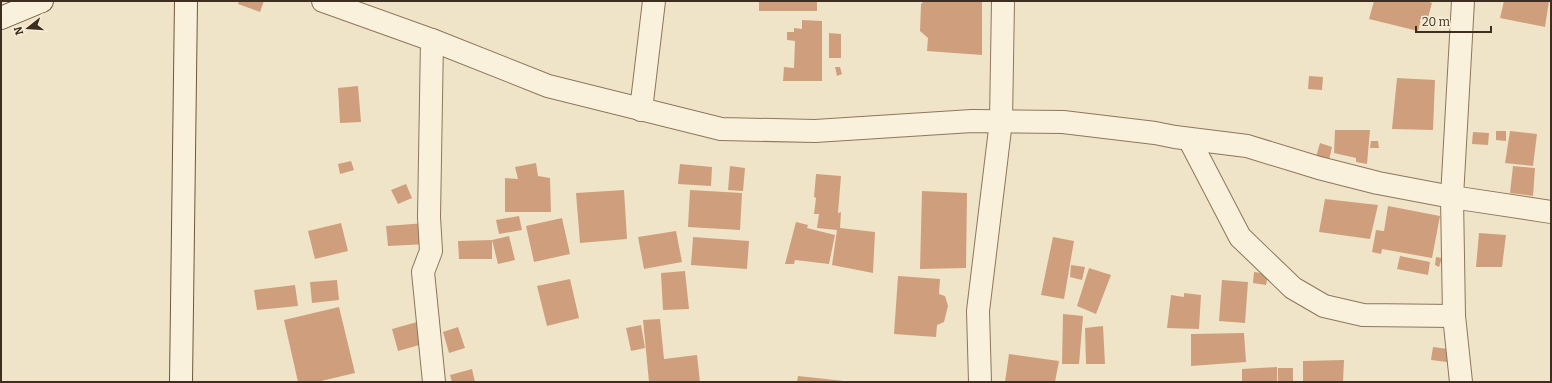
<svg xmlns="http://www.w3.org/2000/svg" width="1552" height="383" viewBox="0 0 1552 383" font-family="Bitter,serif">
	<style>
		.building { fill: #cf9f7d }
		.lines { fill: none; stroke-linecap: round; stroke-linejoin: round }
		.street-casing { stroke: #8d765c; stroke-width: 24 }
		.secondary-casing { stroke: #6f573f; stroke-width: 24 }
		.street { stroke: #faf1dc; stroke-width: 22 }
		.secondary { stroke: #faf1dc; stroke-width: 22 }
	</style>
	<rect width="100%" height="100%" fill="#f0e4c8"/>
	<g class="building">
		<path d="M239,1H264L260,12L238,4Z"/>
		<rect x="759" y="1" width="58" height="10"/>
		<path d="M924,1H982V55L927,51L928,38L920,31L921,4Z"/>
		<path d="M1374,1H1427L1432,3L1427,21L1421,19L1418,31L1369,19Z"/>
		<path d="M1504,1H1549L1545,27L1500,18Z"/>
		<path d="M802,20L822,21V81H783L784,67L794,68L795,41L787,40V32H794V28L802,29Z"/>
		<path d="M829,33L841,34V58H829Z"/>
		<path d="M835,67H840L842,74L837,76Z"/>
		<path d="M1309,76L1323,77L1322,90L1308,89Z"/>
		<path d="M1397,78L1435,80L1433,130L1392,129Z"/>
		<path d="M358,86L361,122L340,123L338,88Z"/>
		<path d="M1335,130H1370L1367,164L1356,162V158L1334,153Z"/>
		<path d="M1496,131H1506V141L1496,140Z"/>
		<path d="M1510,131L1537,134L1533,166L1505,163Z"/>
		<path d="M1473,132L1489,133L1488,145L1472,144Z"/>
		<path d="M1371,141H1378L1379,148H1370Z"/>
		<path d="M1320,143L1332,147L1329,160L1316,157Z"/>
		<path d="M351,161L354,170L340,174L338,164Z"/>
		<path d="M536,163L538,176L550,178L551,212H505V178L518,179L515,167Z"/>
		<path d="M680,164L712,167L711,186L678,184Z"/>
		<path d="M730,166L745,168L743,191L728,190Z"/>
		<path d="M1513,166L1535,168L1533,196L1510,193Z"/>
		<path d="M816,174L841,176L838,213L841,212L840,228L875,232L873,273L832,265L837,230L817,228L819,214H814L816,198L814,197Z"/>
		<path d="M406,184L412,198L398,204L391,190Z"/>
		<path d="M624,190L627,239L580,243L576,193Z"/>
		<path d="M690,190L742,193L740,230L688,227Z"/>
		<path d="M922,191L967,193L966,268L920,269Z"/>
		<path d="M1325,199L1378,205L1370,239L1319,232Z"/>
		<path d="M1388,206L1440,216L1432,258L1382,249L1381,254L1372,252L1376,230L1384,231Z"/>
		<path d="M519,216L522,230L499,234L496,220Z"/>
		<path d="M562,218L570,254L534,262L526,226Z"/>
		<path d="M796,222L808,225L807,228L835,235L829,264L795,260L794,264H785Z"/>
		<path d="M341,223L348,251L315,259L308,231Z"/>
		<path d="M426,223L427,244L388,246L386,226Z"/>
		<path d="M676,231L682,262L644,269L638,237Z"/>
		<path d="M1479,233L1506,235L1502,267H1476Z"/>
		<path d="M509,236L515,260L498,264L492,240Z"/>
		<path d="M693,237L749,241L747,269L691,265Z"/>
		<path d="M1053,237L1074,241L1064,299L1041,295Z"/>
		<path d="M492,240V259H459L458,241Z"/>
		<path d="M1400,256L1430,262L1428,275L1397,269Z"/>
		<path d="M1436,257L1442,258L1439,267L1435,265Z"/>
		<path d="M1071,265L1085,267L1082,280L1070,277Z"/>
		<path d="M1089,268L1111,275L1096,314L1077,306Z"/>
		<path d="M685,271L689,309L663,310L661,273Z"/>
		<path d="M1254,272L1268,274L1266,285L1253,283Z"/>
		<path d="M898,276L940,279L939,294L945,296L948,306L944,322L937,325L936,337L894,334Z"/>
		<path d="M570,279L579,318L547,326L537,286Z"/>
		<path d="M337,280L339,300L312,303L310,282Z"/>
		<path d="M1222,280L1248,282L1245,323L1219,321Z"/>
		<path d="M295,285L298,306L257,310L254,290Z"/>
		<path d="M1184,293L1201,295L1199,329L1167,328L1171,295L1184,297Z"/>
		<path d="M339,307L355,373L317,382H298L284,320Z"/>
		<path d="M1063,314L1083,316L1079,364H1062Z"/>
		<path d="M660,319L664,359L697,355L700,382H649L643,320Z"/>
		<path d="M417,322L423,344L398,351L392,329Z"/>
		<path d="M641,325L645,348L631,351L626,328Z"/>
		<path d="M1103,326L1105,364H1086L1085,328Z"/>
		<path d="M458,327L465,348L449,353L443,332Z"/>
		<path d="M1244,333L1246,362L1191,366V334Z"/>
		<path d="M1433,347L1448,349L1447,362L1431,360Z"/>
		<path d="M1009,354L1059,361L1055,382H1005Z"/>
		<path d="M1344,360L1343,382H1303V361Z"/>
		<path d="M1277,367V382H1242V369Z"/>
		<rect x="1278" y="368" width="15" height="14"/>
		<path d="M472,369L475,382H452L450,375Z"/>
		<path d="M798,376L844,381V382H797Z"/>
	</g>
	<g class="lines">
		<g class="street-casing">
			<g id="street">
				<path d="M323,1L432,40L548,86L721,129L815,131L972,121L1063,122L1155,133L1175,137L1247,146L1319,168L1378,183L1452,197L1551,212"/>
				<path d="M432,40L429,217L431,251L423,272L434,382"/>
				<path d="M641,110L654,1"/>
				<path d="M1189,139L1240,237L1293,288L1324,306L1363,315L1454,316"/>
				<path d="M980,382L978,311L1001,121L1003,1"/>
				<path d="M1461,382L1454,316L1452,197L1463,1"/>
			</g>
		</g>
		<g class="secondary-casing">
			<g id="secondary">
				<path d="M1,18L42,1"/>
				<path d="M181,382L186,1"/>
			</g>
		</g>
		<use href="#street" class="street"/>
		<use href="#secondary" class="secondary"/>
	</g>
	<rect width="1552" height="383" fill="none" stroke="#3d2e20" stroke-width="4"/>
	<g transform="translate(28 28) rotate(253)" stroke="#f7eed8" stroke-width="3" paint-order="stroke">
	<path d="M0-3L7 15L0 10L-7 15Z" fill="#3d2e20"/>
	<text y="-6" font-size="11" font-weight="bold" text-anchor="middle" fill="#3d2e20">N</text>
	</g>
	<path d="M1416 26v6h75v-6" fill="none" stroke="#3d2e20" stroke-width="2"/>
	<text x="1422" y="26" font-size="12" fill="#3d2e20" stroke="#f7eed8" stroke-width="3" paint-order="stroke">20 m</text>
</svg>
